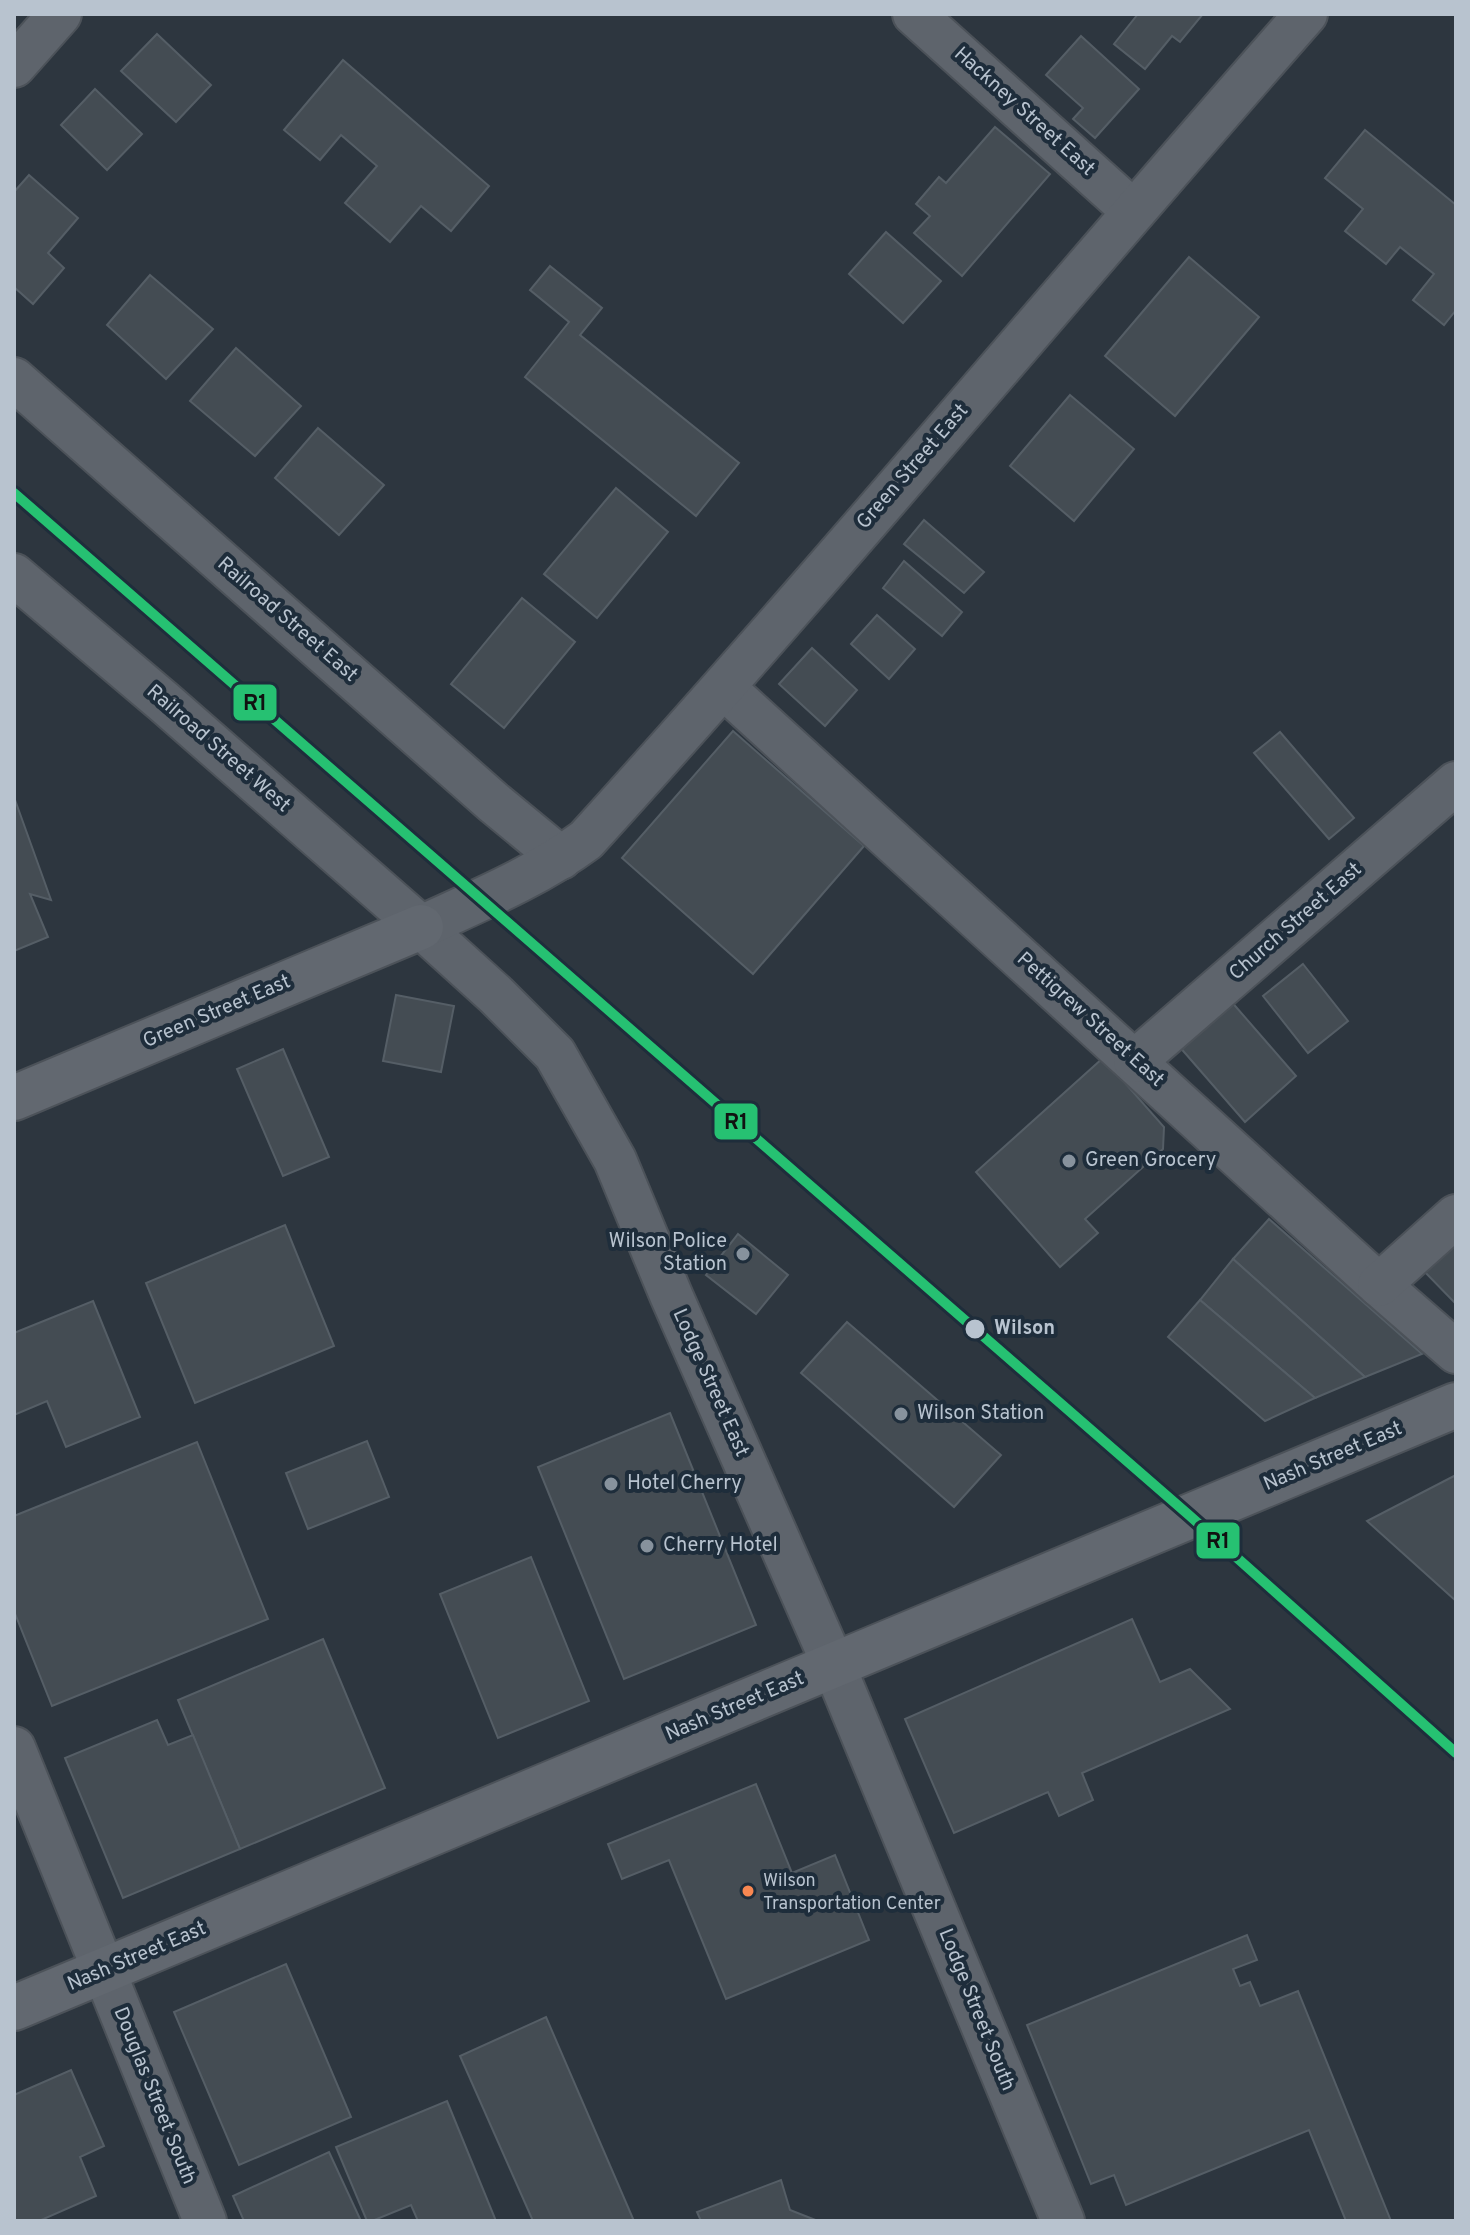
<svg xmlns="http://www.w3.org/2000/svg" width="1470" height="2235" viewBox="0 0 1470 2235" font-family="Overpass,sans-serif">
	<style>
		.building { fill: #444c53; stroke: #555e66; stroke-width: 2 }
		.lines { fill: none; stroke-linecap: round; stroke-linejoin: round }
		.street-casing { stroke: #4c5259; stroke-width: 46 }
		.secondary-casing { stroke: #4c5259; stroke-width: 48 }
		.street { stroke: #5e646c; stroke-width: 42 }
		.secondary { stroke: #626870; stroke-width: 44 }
		.rail-1-casing { stroke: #1e2d3b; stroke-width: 16 }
		.rail-1 { stroke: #26c172; stroke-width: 10 }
		.poi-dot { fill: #87929d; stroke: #1e2d3b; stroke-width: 3 }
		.stop-dot { fill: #b8c3cf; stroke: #1e2d3b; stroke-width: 3 }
		.bus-dot { fill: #f88751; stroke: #1e2d3b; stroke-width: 3 }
		.labels { text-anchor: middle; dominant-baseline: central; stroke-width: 8; stroke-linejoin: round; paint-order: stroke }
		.bus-label { font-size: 18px; fill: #b8c3cf; stroke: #1e2d3b; text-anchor: start }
		.street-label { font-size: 20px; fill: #b8c3cf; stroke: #1e2d3b }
		.poi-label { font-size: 20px; fill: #b8c3cf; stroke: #1e2d3b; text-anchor: start }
		.stop-label { font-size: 20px; font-weight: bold; fill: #b8c3cf; stroke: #1e2d3b; text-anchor: start }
		.line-badge { stroke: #1e2d3b; stroke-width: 3 }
		.pale-badge-label { font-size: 22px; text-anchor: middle; font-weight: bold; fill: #111 }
	</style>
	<rect width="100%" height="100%" fill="#2d363f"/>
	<g class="building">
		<path d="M1138,14H1203L1180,42L1172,36L1145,69L1114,44Z"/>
		<path d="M157,34L211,85L176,122L121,71Z"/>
		<path d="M1081,36L1139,89L1095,138L1073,119L1083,108L1046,75Z"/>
		<path d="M343,60L489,186L451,231L421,206L390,242L345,203L377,166L341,135L320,160L284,130Z"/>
		<path d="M95,89L142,134L107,170L61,125Z"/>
		<path d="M995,127L1050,174L962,276L914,233L930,216L916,204L939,177L946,183Z"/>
		<path d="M1365,130L1456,205V310L1444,325L1413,300L1434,274L1400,247L1386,264L1345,231L1363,209L1325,178Z"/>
		<path d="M29,175L78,218L48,253L64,268L33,304L14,287V192Z"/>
		<path d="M886,232L941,281L903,323L849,274Z"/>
		<path d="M1189,257L1259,317L1175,416L1105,356Z"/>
		<path d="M550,266L602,308L580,335L739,463L696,516L525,377L569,322L530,290Z"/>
		<path d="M150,275L213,329L166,379L107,325Z"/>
		<path d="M236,348L301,406L255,456L190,401Z"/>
		<path d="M1070,395L1134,449L1074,521L1010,466Z"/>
		<path d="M318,428L384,485L339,535L275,478Z"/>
		<path d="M616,488L668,532L597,618L544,574Z"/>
		<path d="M924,520L984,572L964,593L904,544Z"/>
		<path d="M904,561L962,612L942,636L883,588Z"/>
		<path d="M522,598L575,642L504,728L451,684Z"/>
		<path d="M877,615L915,649L889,679L851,644Z"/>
		<path d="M812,648L857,690L825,726L779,684Z"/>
		<path d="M733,731L864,846L753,974L622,858Z"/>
		<path d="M1280,732L1354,818L1329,839L1254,753Z"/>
		<path d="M14,797L51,900L30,894L48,937L14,951Z"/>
		<path d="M1303,964L1348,1021L1308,1053L1263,996Z"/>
		<path d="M396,995L454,1006L441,1072L383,1061Z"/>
		<path d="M1230,1000L1296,1076L1245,1122L1178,1045Z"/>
		<path d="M283,1049L329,1157L283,1176L237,1069Z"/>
		<path d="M1103,1058L1164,1127L1163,1149L1085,1219L1098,1233L1060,1267L976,1172Z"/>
		<path d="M1269,1219L1422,1354L1365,1377L1233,1259Z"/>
		<path d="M285,1225L334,1346L195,1403L146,1283Z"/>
		<path d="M738,1234L788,1275L756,1314L706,1275Z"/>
		<path d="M1456,1237V1304L1419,1266Z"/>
		<path d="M1233,1259L1365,1377L1315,1398L1200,1300Z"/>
		<path d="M1200,1300L1315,1398L1265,1421L1168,1337Z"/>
		<path d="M93,1301L140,1417L66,1447L47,1401L14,1415V1333Z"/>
		<path d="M847,1322L1001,1455L954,1507L801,1373Z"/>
		<path d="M670,1413L756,1625L624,1679L538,1467Z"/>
		<path d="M367,1441L389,1497L308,1529L286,1473Z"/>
		<path d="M197,1442L268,1619L52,1706L14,1611V1516Z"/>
		<path d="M1456,1475V1601L1367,1521Z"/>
		<path d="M531,1557L589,1701L498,1738L440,1594Z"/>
		<path d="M1132,1619L1160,1682L1190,1669L1230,1709L1082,1773L1093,1800L1059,1816L1048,1792L954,1833L905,1719Z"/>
		<path d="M323,1639L385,1788L240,1849L178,1700Z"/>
		<path d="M157,1720L168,1745L193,1735L240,1849L123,1898L65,1758Z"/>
		<path d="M756,1784L792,1873L835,1855L869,1940L726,1999L669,1860L622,1879L608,1844Z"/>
		<path d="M1247,1935L1257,1960L1233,1969L1240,1986L1250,1982L1260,2006L1298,1991L1391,2221H1346L1309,2130L1126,2205L1114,2175L1091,2184L1027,2025Z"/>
		<path d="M286,1964L351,2117L239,2165L174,2012Z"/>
		<path d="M546,2017L634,2221H533L460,2056Z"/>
		<path d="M71,2070L104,2146L80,2157L96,2196L39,2221H14V2095Z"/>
		<path d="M447,2101L496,2221H418L411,2205L372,2221H367L336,2147Z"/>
		<path d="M329,2152L361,2221H244L233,2196Z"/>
		<path d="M781,2180L790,2210L818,2221H701L697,2212Z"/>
	</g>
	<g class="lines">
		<g class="street-casing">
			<g id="street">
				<path d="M914,14L1133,211"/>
				<path d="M14,66L60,14"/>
				<path d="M14,379L493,802L561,858"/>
				<path d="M14,575L164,702L421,927L496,995L555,1054L615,1160L671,1295L834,1666L1063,2221"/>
				<path d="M724,688L1379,1285L1456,1352"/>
				<path d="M421,927C477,901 536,877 586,840C832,569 1065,288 1306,14"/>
				<path d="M1135,1061L1456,783"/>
				<path d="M1379,1285L1456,1216"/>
				<path d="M14,1748L205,2221"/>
			</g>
		</g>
		<g class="secondary-casing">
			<g id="secondary">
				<path d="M14,1098L421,927"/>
				<path d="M14,2008L1456,1405"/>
			</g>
		</g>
		<use href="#street" class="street"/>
		<use href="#secondary" class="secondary"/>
		<g class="rail-1-casing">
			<path id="rail-1" d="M14,493L1190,1516L1456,1753"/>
		</g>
		<use href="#rail-1" class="rail-1"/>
	</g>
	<g class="poi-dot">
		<circle cx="1069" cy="1161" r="8"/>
		<circle cx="743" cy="1254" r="8"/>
		<circle cx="901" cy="1414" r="8"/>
		<circle cx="611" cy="1484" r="8"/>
		<circle cx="647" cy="1546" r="8"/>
	</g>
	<circle class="stop-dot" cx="975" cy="1329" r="11"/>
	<circle class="bus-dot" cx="748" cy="1891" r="7"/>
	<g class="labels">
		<g class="bus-label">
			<text x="763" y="1881">Wilson<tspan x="763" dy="23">Transportation Center</tspan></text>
		</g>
		<g class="street-label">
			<text transform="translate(1024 112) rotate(42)">Hackney Street East</text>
			<text transform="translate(913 467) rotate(-49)">Green Street East</text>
			<text transform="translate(287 620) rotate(41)">Railroad Street East</text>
			<text transform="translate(218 749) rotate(41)">Railroad Street West</text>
			<text transform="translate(1296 922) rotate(-41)">Church Street East</text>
			<text transform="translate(217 1012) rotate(-23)">Green Street East</text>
			<text transform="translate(1090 1020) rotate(42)">Pettigrew Street East</text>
			<text transform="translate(710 1383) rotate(66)">Lodge Street East</text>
			<text transform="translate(1333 1457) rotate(-23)">Nash Street East</text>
			<text transform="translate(735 1707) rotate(-23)">Nash Street East</text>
			<text transform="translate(137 1957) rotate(-23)">Nash Street East</text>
			<text transform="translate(976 2010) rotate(68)">Lodge Street South</text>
			<text transform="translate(154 2096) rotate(68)">Douglas Street South</text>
		</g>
		<g class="poi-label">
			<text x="1085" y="1161">Green Grocery</text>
			<text x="727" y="1242" text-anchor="end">Wilson Police<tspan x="727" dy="23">Station</tspan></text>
			<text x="917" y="1414">Wilson Station</text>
			<text x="627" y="1484">Hotel Cherry</text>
			<text x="663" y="1546">Cherry Hotel</text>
		</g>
		<g class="stop-label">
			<text x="994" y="1329">Wilson</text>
		</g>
	</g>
	<g class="line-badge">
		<rect x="232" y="683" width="46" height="39" rx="8" fill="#26c172"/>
		<rect x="713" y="1102" width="46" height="39" rx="8" fill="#26c172"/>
		<rect x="1195" y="1521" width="46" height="39" rx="8" fill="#26c172"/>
	</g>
	<g class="pale-badge-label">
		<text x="255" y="710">R1</text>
		<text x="736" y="1129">R1</text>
		<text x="1218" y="1548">R1</text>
	</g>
	<rect width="1470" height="2235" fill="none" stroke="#b8c3cf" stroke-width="32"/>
</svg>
